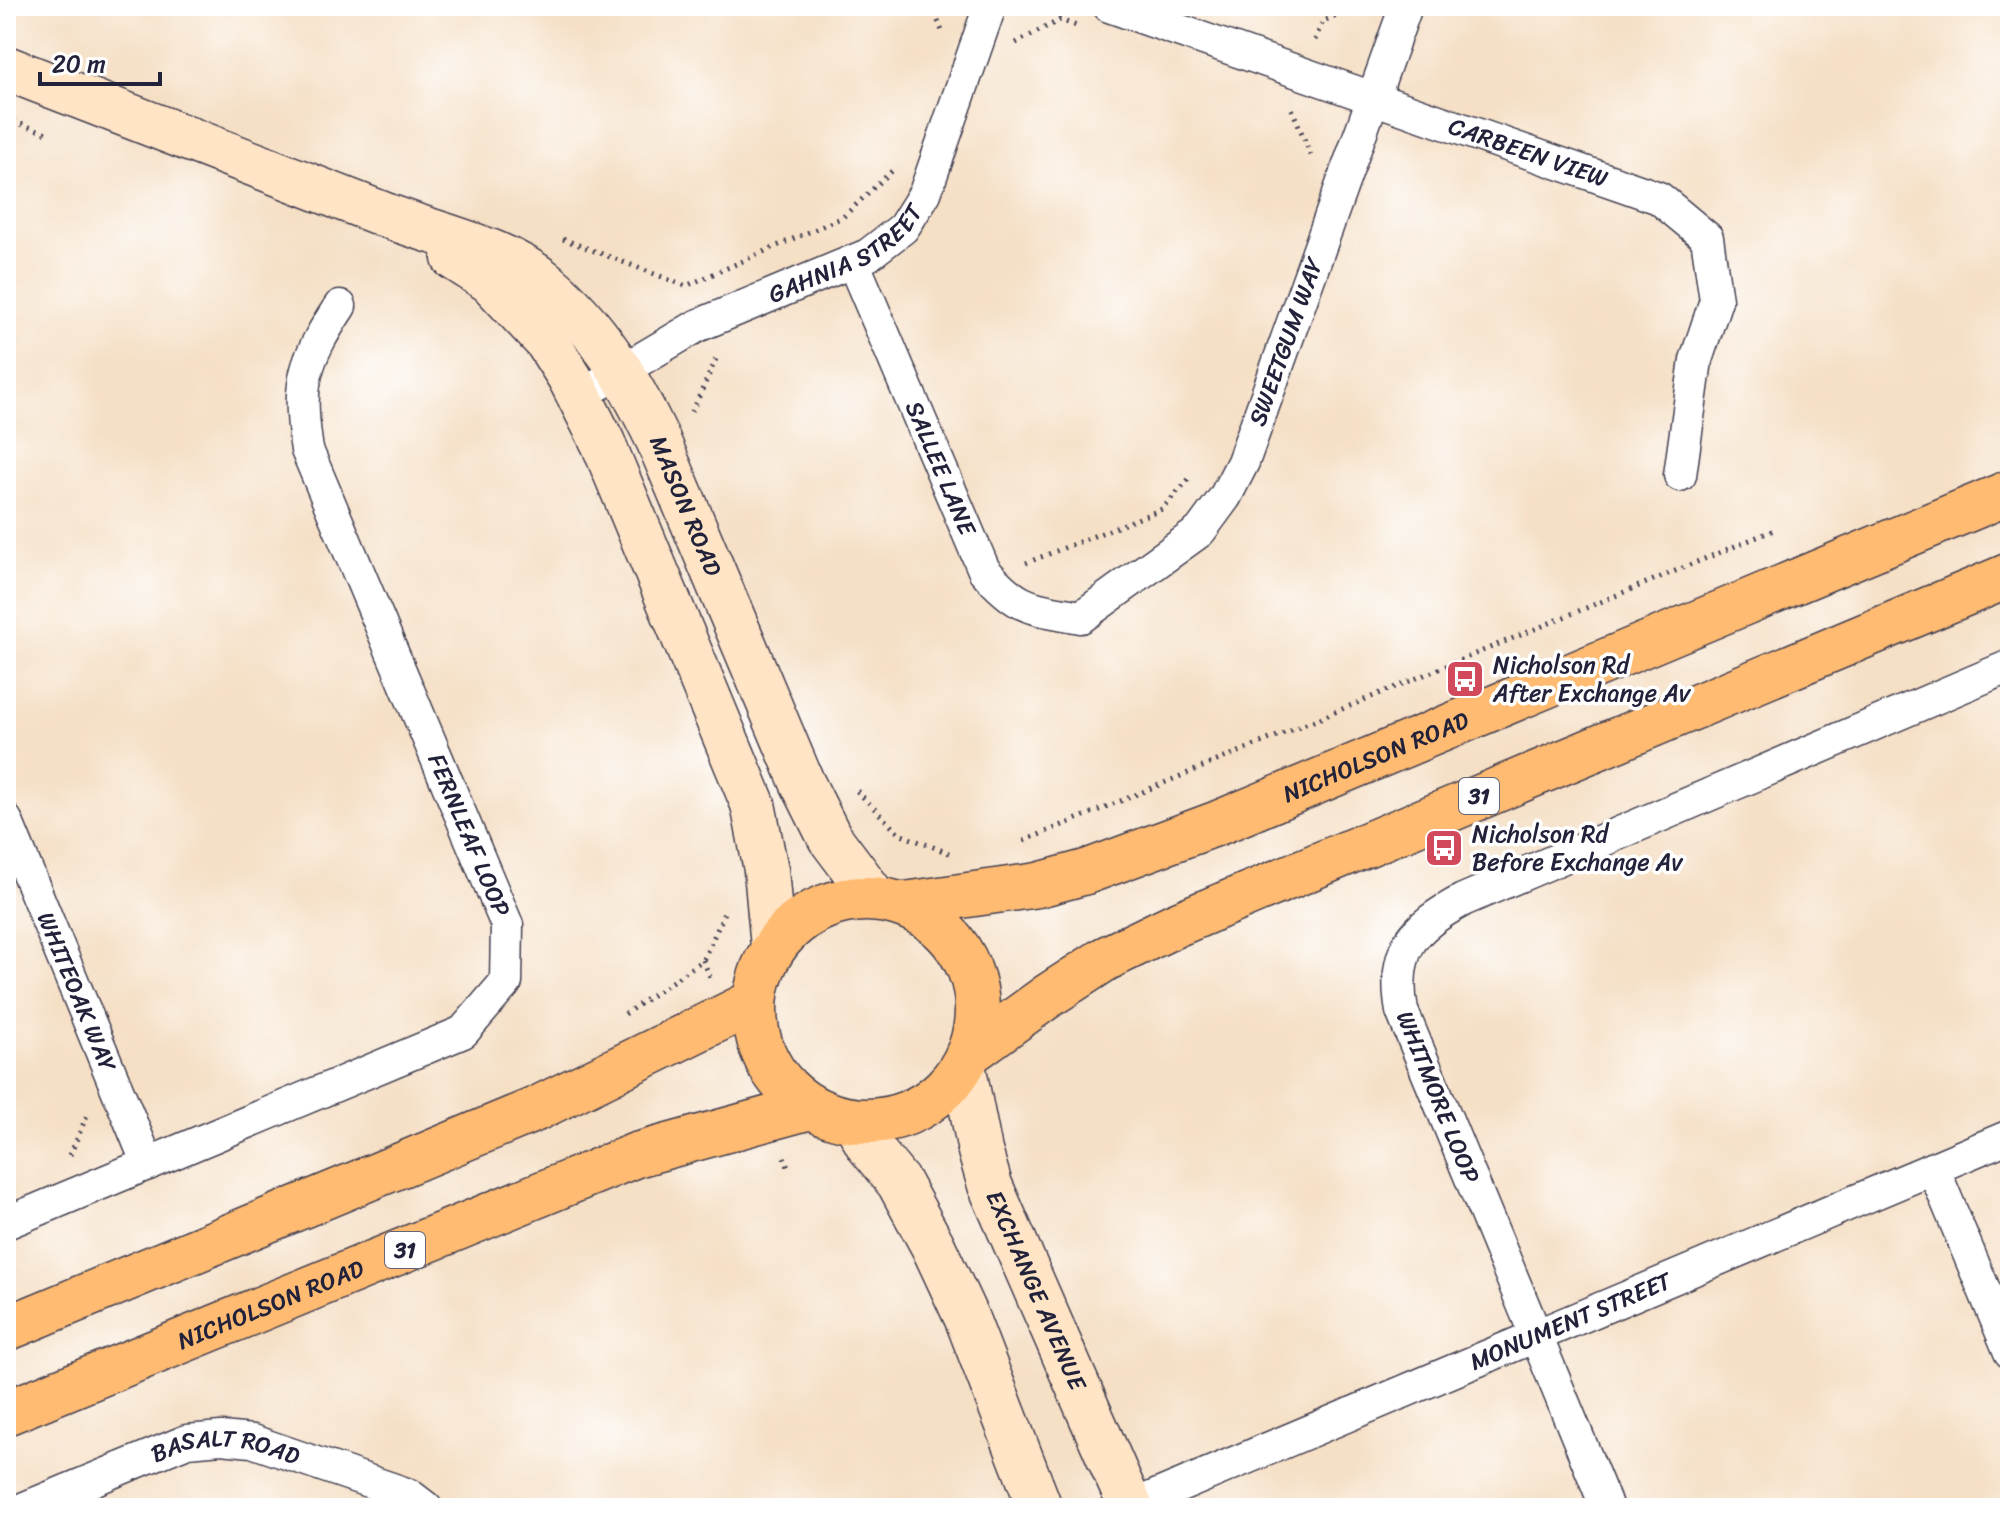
<svg xmlns="http://www.w3.org/2000/svg" width="2016" height="1514" viewBox="0 0 2016 1514" font-family="Sriracha,sans-serif">
	<style>
		.lines { fill: none; stroke-linecap: round; stroke-linejoin: round }
		.street-casing { stroke: #423e50; stroke-width: 35 }
		.secondary-casing { stroke: #423e50; stroke-width: 47 }
		.primary-casing { stroke: #423e50; stroke-width: 47 }
		.path { stroke: #423e50; stroke-width: 5; stroke-dasharray: 2 6; stroke-linecap: butt }
		.street { stroke: #fff; stroke-width: 32 }
		.secondary { stroke: #ffe4c6; stroke-width: 44 }
		.primary { stroke: #ffbb71; stroke-width: 44 }
		.labels { text-anchor: middle; dominant-baseline: central; stroke-width: 7; stroke-linejoin: round; paint-order: stroke }
		.shield { fill: #fff; stroke: #646476; stroke-width: 2 }
		.shield-label { font-size: 22px; font-weight: bold; fill: #22223b }
		.street-label { font-size: 24px; fill: #22223b; stroke: #fff }
		.poi-label { font-size: 24px; fill: #22223b; stroke: #fff; text-anchor: start }
	</style>
	<rect width="100%" height="100%" fill="#fff"/>
	<filter id="ink" filterUnits="userSpaceOnUse"><feTurbulence type="fractalNoise" baseFrequency=".0125" numOctaves="2"/><feDisplacementMap in="SourceGraphic" scale="16" xChannelSelector="R" yChannelSelector="G"/><feConvolveMatrix kernelMatrix="1 2 1 2 8 2 1 2 1" color-interpolation-filters="sRGB"/></filter>
	<filter id="wash" filterUnits="userSpaceOnUse"><feTurbulence type="fractalNoise" baseFrequency=".006" numOctaves="4" result="noise"/><feDisplacementMap in="SourceGraphic" scale="32" xChannelSelector="R" yChannelSelector="G"/><feGaussianBlur stdDeviation="1.8" result="paint"/><feColorMatrix in="noise" values="0 0 0 0 0 0 0 0 0 0 0 0 0 0 0 0 0 1.4 0 .05"/><feComposite in="paint" operator="in"/></filter>
	<g filter="url(#wash)">
		<rect width="100%" height="100%" fill="#f5dfc5"/>
	</g>
	<g filter="url(#ink)">
		<g class="lines">
			<g class="street-casing">
				<g id="street">
					<path id="s1" d="M1109,6L1659,198L1707,238L1716,300L1696,360L1680,475"/>
					<path id="s2" d="M853,262L984,570C1020,611 1030,607 1081,617L1200,531L1225,497L1243,462L1406,6"/>
					<path id="s3" d="M579,396L697,326L868,255L903,228L925,193L990,6"/>
					<path id="s4" d="M6,820L148,1164"/>
					<path d="M1934,1170L2010,1352"/>
					<path d="M6,1223L463,1032L506,982L507,925L307,450C297,384 303,362 340,306"/>
					<path id="s5" d="M1130,1507L2010,1136"/>
					<path id="s6" d="M25,1508L187,1441L221,1438L252,1441L409,1495L426,1508"/>
					<path d="M1607,1508L1402,1011C1391,950 1413,927 1463,900L2010,666"/>
				</g>
			</g>
			<g class="secondary-casing">
				<g id="secondary">
					<path id="s7" d="M6,68C132,117 258,167 385,215C436,235 504,248 546,283C597,326 630,381 658,440L802,782L830,838L875,898"/>
					<path d="M454,258L490,281L547,342L570,378L603,443L753,804L766,870L773,947"/>
					<path id="s8" d="M963,1065L980,1151L990,1185L1131,1508"/>
					<path d="M855,1121L868,1145L899,1183L933,1246L967,1319L1040,1508"/>
				</g>
			</g>
			<g class="primary-casing">
				<g id="primary">
					<circle cx="866" cy="1010" r="111"/>
					<path id="s9" d="M905,904L1038,885L1086,872L1218,823L2010,492"/>
					<path d="M968,1054L1048,996L1105,959L1175,925L2010,575"/>
					<path d="M6,1329L536,1109L754,1002"/>
					<path id="s10" d="M6,1413L636,1155L810,1107"/>
				</g>
			</g>
			<g class="path">
				<path d="M932,6L942,31"/>
				<path d="M1315,40L1323,21L1362,6"/>
				<path d="M1016,43L1060,20L1079,27"/>
				<path d="M1292,109L1312,158"/>
				<path d="M6,119L47,133"/>
				<path d="M563,239L686,286L843,217L894,169"/>
				<path d="M692,412L717,357"/>
				<path d="M1026,563L1162,509L1189,479"/>
				<path d="M857,791L899,834L949,853"/>
				<path d="M1024,841L1774,530"/>
				<path d="M703,960L710,977"/>
				<path d="M625,1014L703,960L723,917L724,909"/>
				<path d="M741,1053L753,1081"/>
				<path d="M70,1155L88,1113"/>
				<path d="M784,1157L789,1169"/>
			</g>
			<use href="#street" class="street"/>
			<use href="#secondary" class="secondary"/>
			<use href="#primary" class="primary"/>
		</g>
	</g>
	<defs>
		<g id="bus-square" transform="scale(2)"><rect x="-9" y="-9" width="18" height="18" rx="4" fill="#d1495b" stroke="#fff"/><path d="M-5-6H5V4H4V6H2V4H-2V6H-4V4H-5ZM-3.5-4V0h7V-4ZM-3.5 1.2v1.5H-2V1.2ZM2 1.2v1.5H3.5V1.2Z" fill="#fff"/></g>
	</defs>
	<g fill-rule="evenodd">
		<use href="#bus-square" x="1465" y="679"/>
		<use href="#bus-square" x="1444" y="848"/>
	</g>
	<g class="labels">
		<g class="shield">
			<rect x="1459" y="778" width="40" height="36" rx="6"/>
			<rect x="385" y="1232" width="40" height="36" rx="6"/>
		</g>
		<g class="shield-label">
			<text x="1479" y="796">31</text>
			<text x="405" y="1250">31</text>
		</g>
		<g class="street-label">
			<text stroke="none"><textPath href="#s1" startOffset="444">CARBEEN VIEW</textPath></text>
			<text stroke="none"><textPath href="#s3" startOffset="304">GAHNIA STREET</textPath></text>
			<text stroke="none"><textPath href="#s2" startOffset="802">SWEETGUM WAY</textPath></text>
			<text stroke="none"><textPath href="#s2" startOffset="224">SALLEE LANE</textPath></text>
			<text stroke="none"><textPath href="#s7" startOffset="848">MASON ROAD</textPath></text>
			<text stroke="none"><textPath href="#s9" startOffset="496">NICHOLSON ROAD</textPath></text>
			<text transform="translate(469 835) rotate(67)">FERNLEAF LOOP</text>
			<text stroke="none"><textPath href="#s4" startOffset="186">WHITEOAK WAY</textPath></text>
			<text transform="translate(1438 1097) rotate(68)">WHITMORE LOOP</text>
			<text stroke="none"><textPath href="#s8" startOffset="238">EXCHANGE AVENUE</textPath></text>
			<text stroke="none"><textPath href="#s10" startOffset="286">NICHOLSON ROAD</textPath></text>
			<text stroke="none"><textPath href="#s5" startOffset="478">MONUMENT STREET</textPath></text>
			<text stroke="none"><textPath href="#s6" startOffset="214">BASALT ROAD</textPath></text>
		</g>
		<g class="poi-label">
			<text x="1493" y="665">Nicholson Rd<tspan x="1493" dy="28">After Exchange Av</tspan></text>
			<text x="1472" y="834">Nicholson Rd<tspan x="1472" dy="28">Before Exchange Av</tspan></text>
		</g>
	</g>
	<rect width="2016" height="1514" fill="none" stroke="#fff" stroke-width="32"/>
	<path d="M40 72v12h120v-12" fill="none" stroke="#22223b" stroke-width="4"/>
	<text x="52" y="72" font-size="24" fill="#22223b" stroke="#ffffff" stroke-width="6" paint-order="stroke">20 m</text>
</svg>
